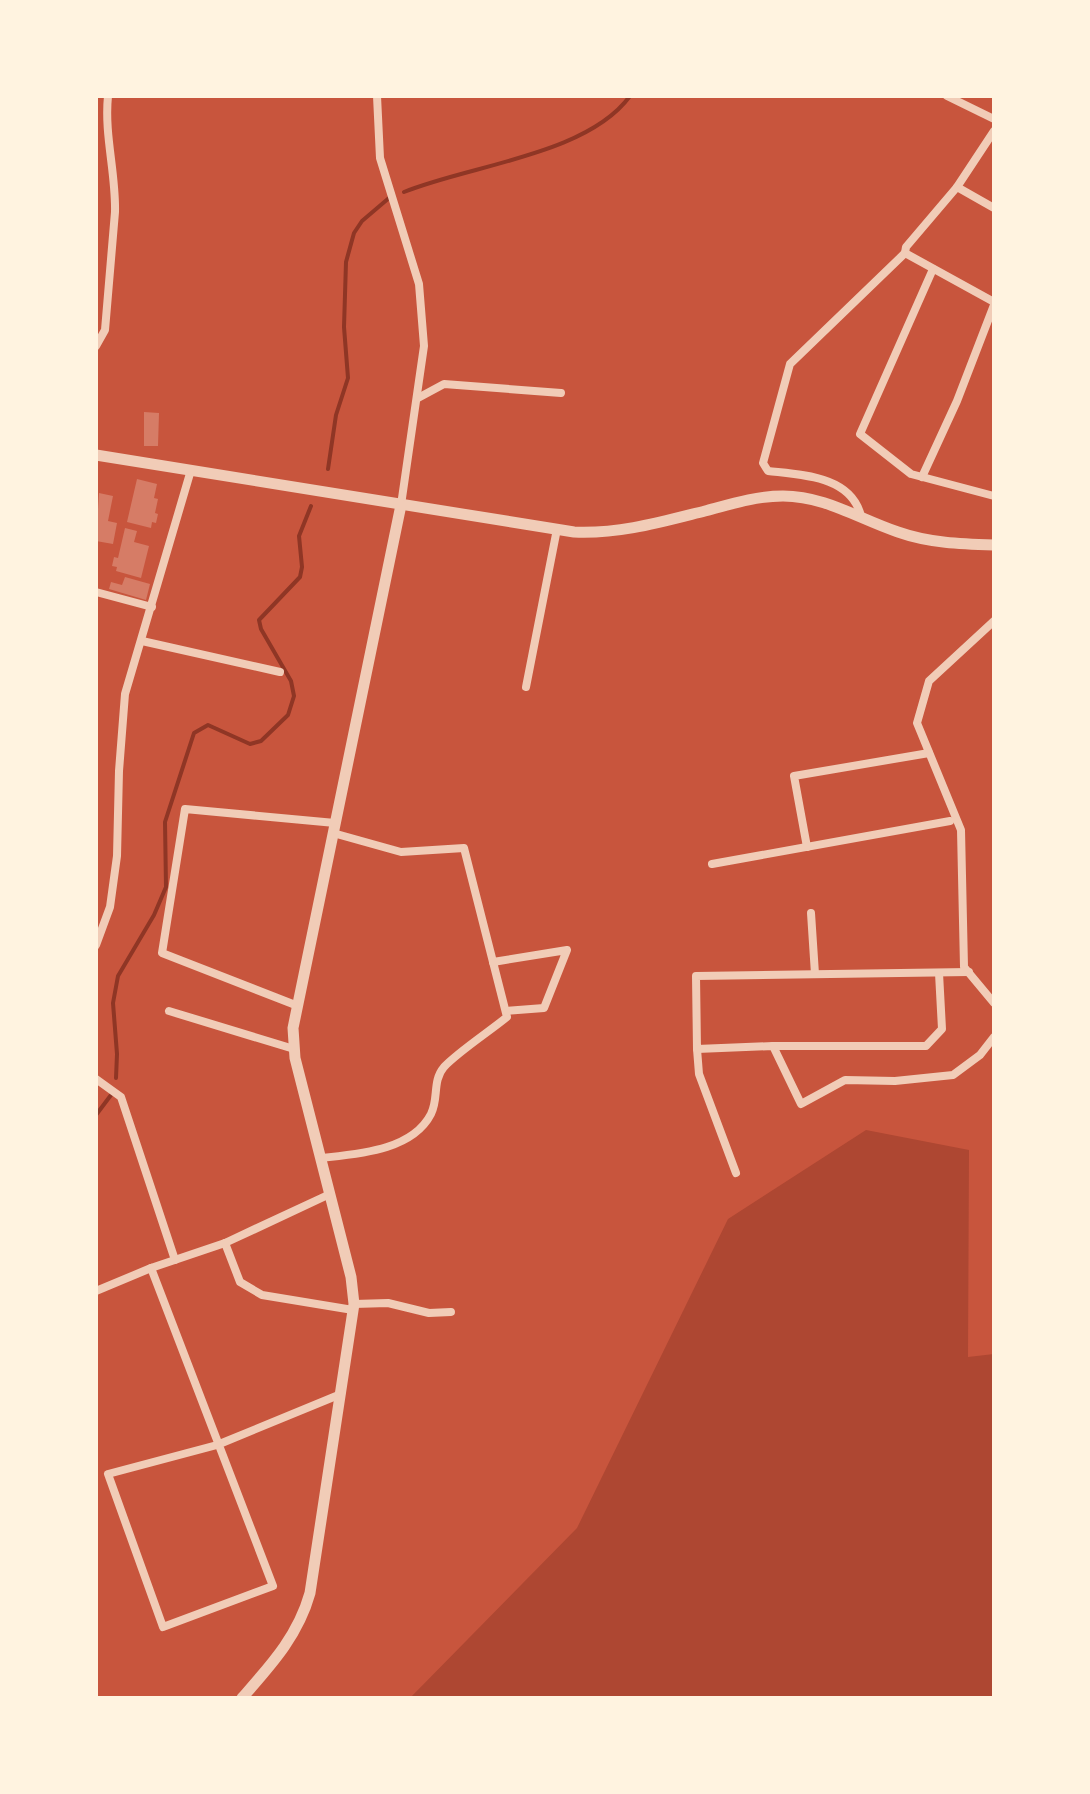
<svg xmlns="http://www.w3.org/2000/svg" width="1090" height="1794" viewBox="0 0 1090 1794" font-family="'PT Sans',sans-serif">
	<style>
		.green { fill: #ae4732 }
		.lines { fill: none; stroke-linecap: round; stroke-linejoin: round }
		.stream { stroke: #8f3625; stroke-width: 4 }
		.building { fill: #d67c66 }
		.minor { stroke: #f1ccb7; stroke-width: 8 }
		.tertiary { stroke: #f1ccb7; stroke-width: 11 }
	</style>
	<rect width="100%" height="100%" fill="#c8553d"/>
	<path class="green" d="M866,1130L969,1150L968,1357L994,1354V1698H410L577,1528L728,1219Z"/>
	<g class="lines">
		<g class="stream">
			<path d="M404,192C470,165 587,155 630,96"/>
			<path d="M328,469L336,415L348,378L344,327L346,262L354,233L362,221L389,198"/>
			<path d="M116,1078L117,1054L113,1003L118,976L154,915L166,887L165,822L194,733L208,725L250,744L261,741L288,715L294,696L291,681L261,629L259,620L300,577L302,567L299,536L311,506"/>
			<path d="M96,1115L111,1095"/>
		</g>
	</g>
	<g class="building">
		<path d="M144,412L159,413L158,446H144Z"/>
		<path d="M137,479L157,484L154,498L158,499L155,513L158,514L156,523L152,522L151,528L127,522Z"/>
		<path d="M99,493L113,496L108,521L117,523L113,544L96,541Z"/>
		<path d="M125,528L137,531L134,542L149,546L141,578L116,571L117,567L112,566L114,557L118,558Z"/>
		<path d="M125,577L150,584L146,600L109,589L111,582L122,585Z"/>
	</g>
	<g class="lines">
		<g class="minor">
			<path d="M377,96L380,158L419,284L424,346L401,505"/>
			<path d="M947,96L994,119"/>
			<path d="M994,131L957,187L994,208"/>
			<path d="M957,187L906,247L905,253L994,302"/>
			<path d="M933,269L860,434L911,474L994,496"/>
			<path d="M96,346L105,330L115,212C116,173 104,135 108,96"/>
			<path d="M418,398L444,384L561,393"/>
			<path d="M922,477L957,401L994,305"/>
			<path d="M861,516C851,476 803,475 768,471L763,463L790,364L905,253"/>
			<path d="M96,592L152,607"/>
			<path d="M994,621L929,681L917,723L961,830L964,967L994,1003"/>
			<path d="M142,641L280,672"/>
			<path d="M526,687L557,529"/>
			<path d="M807,847L794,776L929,753"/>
			<path d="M712,864L950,821"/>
			<path d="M811,913L815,974"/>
			<path d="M96,945L110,907L117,856L119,771L125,694L191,470"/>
			<path d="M493,962L567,950L544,1008L506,1011"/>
			<path d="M969,972L696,976L697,1049L773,1046L801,1104L845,1080L895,1081L953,1075L980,1055L994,1037"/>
			<path d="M298,1006L162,953L185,809L335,823"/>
			<path d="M169,1011L294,1049"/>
			<path d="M773,1046H926L942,1029L939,973"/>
			<path d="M697,1049L699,1074L736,1173"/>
			<path d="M96,1079L121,1097L175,1260"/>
			<path d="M321,1158C357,1154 412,1151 431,1114C439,1098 432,1081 444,1067C458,1052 490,1031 507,1017L464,848L401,852L333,833"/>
			<path d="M225,1243L240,1282L262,1295L353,1310"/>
			<path d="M151,1268L273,1586L163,1627L108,1474L217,1445L341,1394"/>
			<path d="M96,1291L151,1268L225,1243L330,1194"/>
			<path d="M354,1304L388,1303L429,1313L451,1312"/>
		</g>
		<g class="tertiary">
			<path d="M96,455L574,532C620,534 661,522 705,511C731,504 756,496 783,496C825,496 859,519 898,532C929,543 961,544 994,545"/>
			<path d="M242,1698C271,1665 298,1636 310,1593L354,1304L351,1277L295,1058L293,1028L401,505"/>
		</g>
	</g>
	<rect width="1090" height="1794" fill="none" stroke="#fff3e0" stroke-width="196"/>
</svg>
